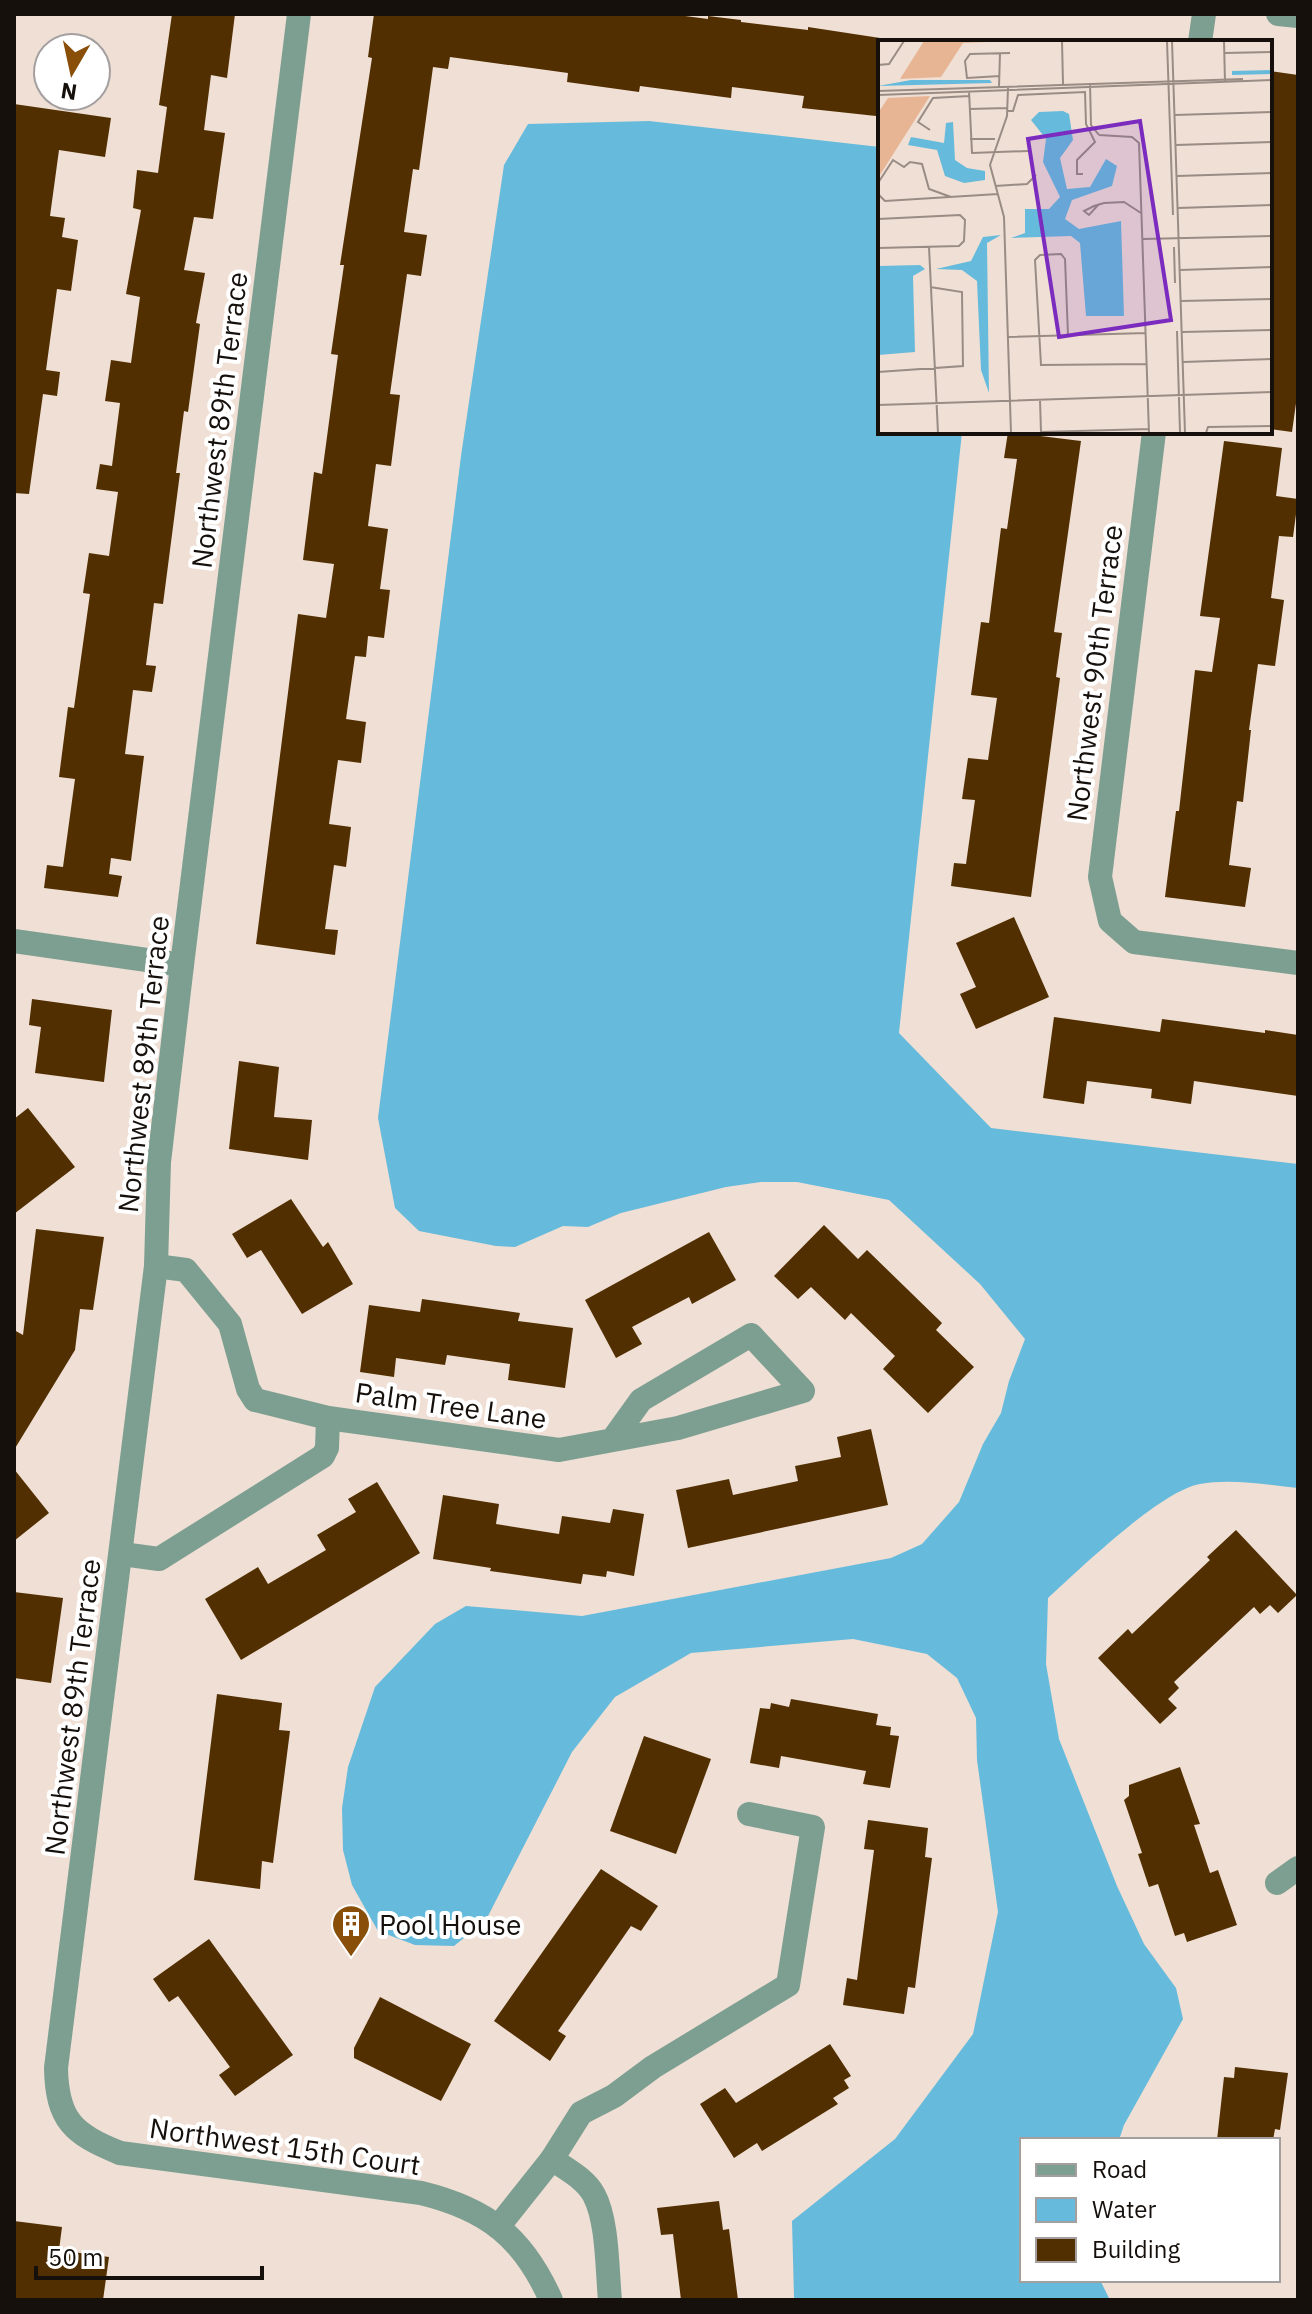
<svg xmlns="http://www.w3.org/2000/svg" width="1312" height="2314" viewBox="0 0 1312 2314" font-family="'IBM Plex Sans',sans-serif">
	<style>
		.water { fill: #66bbdc }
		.building { fill: #512f00 }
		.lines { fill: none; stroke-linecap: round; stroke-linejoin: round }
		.minor { stroke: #7d9f92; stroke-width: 24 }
		.labels { text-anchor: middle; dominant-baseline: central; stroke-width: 8; stroke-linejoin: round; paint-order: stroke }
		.street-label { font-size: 28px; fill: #16100c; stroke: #fff }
		.poi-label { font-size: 28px; fill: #16100c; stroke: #fff; text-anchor: start }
		.inset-river { fill: none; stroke: #66bbdc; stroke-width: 4 }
		.inset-road { fill: none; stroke: #998c84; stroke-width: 2 }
		.view { fill: #7b2cbf; fill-opacity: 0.15; stroke: #7b2cbf; stroke-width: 4 }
		.inset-edge { fill: none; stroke: #16100c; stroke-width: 4 }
	</style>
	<rect width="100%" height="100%" fill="#f0dfd4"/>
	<path class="water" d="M649,121L880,147V432H962L899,1033L991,1128L1298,1164V1488C1267,1485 1231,1478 1200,1484C1160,1491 1080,1569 1048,1598L1046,1664L1059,1739L1117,1886L1144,1944L1176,1988L1183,2019L1124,2125L1119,2140H1022V2280H1100L1110,2300H795L794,2297L792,2221L895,2139L973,2034L998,1912L977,1760L976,1718L957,1678L927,1654L853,1639L691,1653L615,1697L572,1752L486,1920L454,1946L415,1945L378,1931L352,1885L343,1850L342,1808L348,1767L375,1687L435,1624L466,1606L582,1616L891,1558L922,1544L959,1502L983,1444L1001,1413L1009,1381L1025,1339L980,1284L889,1200L797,1182H761L726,1187L621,1213L588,1227L563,1226L515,1247L496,1246L419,1231L395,1208L378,1118L461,456L504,165L528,124Z"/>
	<g class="building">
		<path d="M172,14H235L227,78L211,75L204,130L225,133L213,219L194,217L184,270L205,273L196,323L200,324L188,412L184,411L176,473H180L163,604L154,603L146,665L156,666L152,692L133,690L125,754L144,756L131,861L111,858L109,874L122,876L118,897L44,888L47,865L63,867L75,779L59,777L68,707L74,708L90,594L83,593L89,553L109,556L118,492L96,489L100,464L112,466L120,403L105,401L111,360L131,363L140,297L126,294L141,210L133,208L137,170L158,173L167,107L159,105Z"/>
		<path d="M374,14H670L708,19V16L741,20V22L808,30V27L880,38V105L877,104L876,116L802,108L804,96L732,87L731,98L640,86L639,92L567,82L568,73L450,57L448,69L433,67L419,170L413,169L404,232L427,235L421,276L407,274L390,394L400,395L391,466L376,464L368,526L388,529L380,589L390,590L384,638L368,636L366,657L355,656L346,719L366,722L361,763L338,760L329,824L351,827L346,867L334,865L325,929L338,930L335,955L256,944L298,614L326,618L334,564L303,560L314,472L322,474L338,355L331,354L344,265H340L372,58L368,57Z"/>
		<path d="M1270,71L1298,75V389L1292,432L1270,429Z"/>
		<path d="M14,104L111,118L105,157L59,150L50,216L65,218L62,237L78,240L71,291L57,289L46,370L60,372L57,396L43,394L29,494L14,493Z"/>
		<path d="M1008,432L1081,441L1054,632L1062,633L1056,677L1060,678L1031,897L951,886L954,863L966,864L975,800L962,799L968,758L988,760L997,698L971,695L981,622L989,623L1001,528L1007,529L1017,459L1004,458Z"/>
		<path d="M1224,441L1282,448L1276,496L1298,499L1293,537L1279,536L1271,598L1284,600L1275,666L1258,664L1249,730H1251L1243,802L1237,801L1229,865L1251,868L1245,907L1165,897L1176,811H1179L1195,670L1212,672L1220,618L1200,616Z"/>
		<path d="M1014,917L1049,997L976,1029L960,994L976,987L956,943Z"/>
		<path d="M32,999L112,1010L104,1082L35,1073L41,1027L29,1025Z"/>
		<path d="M1054,1017L1160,1032L1162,1019L1265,1033V1030L1298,1035V1096L1194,1081L1191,1104L1151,1098L1152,1089L1087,1081L1084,1104L1043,1098Z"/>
		<path d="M239,1061L279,1067L274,1117L312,1120L308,1160L229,1149Z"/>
		<path d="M28,1108L75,1167L14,1214V1119Z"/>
		<path d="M291,1199L323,1247L328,1242L353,1284L302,1314L261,1250L247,1258L232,1234Z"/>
		<path d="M824,1225L858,1259L867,1250L942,1323L936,1330L974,1367L928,1413L883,1369L895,1356L851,1313L845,1320L811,1287L798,1299L774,1276Z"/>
		<path d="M36,1229L104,1237L93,1310L80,1309L75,1350L14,1450V1330L23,1335Z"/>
		<path d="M709,1232L736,1280L692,1304L689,1297L632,1327L642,1344L616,1358L585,1300Z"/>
		<path d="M422,1299L520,1313L518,1321L573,1328L565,1388L508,1380L510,1364L447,1355L445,1365L396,1358L394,1377L360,1372L369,1305L420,1312Z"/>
		<path d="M871,1429L888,1505L688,1548L676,1490L729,1479L733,1495L798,1481L795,1466L841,1457L837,1437Z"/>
		<path d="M14,1469L49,1513L14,1541Z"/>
		<path d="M377,1482L420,1553L241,1660L205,1599L258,1567L268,1584L326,1550L317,1535L356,1512L348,1499Z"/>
		<path d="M443,1495L499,1504L496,1524L559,1534L562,1516L610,1523L613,1509L644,1514L634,1576L607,1571L606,1577L583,1574L581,1584L490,1571L491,1568L433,1559Z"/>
		<path d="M1236,1530L1297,1595L1278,1613L1270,1605L1260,1614L1254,1607L1174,1682L1179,1688L1168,1699L1177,1708L1160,1724L1098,1658L1128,1629L1132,1634L1210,1560L1207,1557Z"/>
		<path d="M14,1592L63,1598L51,1683L14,1678Z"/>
		<path d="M217,1694L282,1703L279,1730L290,1731L273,1863L262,1861L260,1889L194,1880Z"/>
		<path d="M791,1699L878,1714L876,1725L891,1727L890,1735L899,1736L890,1788L863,1784L866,1771L781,1756L779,1768L750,1763L760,1708L770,1709L771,1703L789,1707Z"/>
		<path d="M644,1736L711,1759L676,1854L610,1831Z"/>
		<path d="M1180,1767L1200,1824L1194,1825L1210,1873L1218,1870L1237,1925L1187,1942L1184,1933L1175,1936L1158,1884L1149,1887L1138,1854L1142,1853L1124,1800L1129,1796V1785Z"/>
		<path d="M868,1820L928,1828L925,1857L932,1858L915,1988L908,1987L904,2014L843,2005L847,1978L857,1980L874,1850L864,1849Z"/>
		<path d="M601,1869L658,1906L641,1931L631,1926L558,2031L566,2036L550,2061L494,2021Z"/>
		<path d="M209,1939L293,2055L235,2096L219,2075L230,2067L178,1996L169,2002L153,1979Z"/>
		<path d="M380,1997L471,2044L441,2101L354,2058V2048Z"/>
		<path d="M830,2044L851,2076L844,2080L849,2088L833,2098L838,2104L762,2151L757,2143L734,2158L700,2104L725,2088L736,2103Z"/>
		<path d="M1235,2067L1288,2073L1280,2130L1275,2129L1273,2140H1217L1224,2077L1234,2078Z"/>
		<path d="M719,2201L723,2230L729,2229L738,2300H681L673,2234L661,2235L657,2208Z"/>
		<path d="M14,2221L62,2227L59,2250L109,2257L103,2300H14Z"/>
	</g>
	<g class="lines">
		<g class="minor">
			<path d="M299,14L182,965L159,1162L156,1266L56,2068C57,2120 73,2134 120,2153L421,2193C487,2209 523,2237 551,2300"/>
			<path d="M1278,14L1298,16"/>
			<path d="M1200,42L1204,14"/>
			<path d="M1154,432L1100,877L1110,921L1134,942L1298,963"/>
			<path d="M14,941L182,965"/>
			<path d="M156,1266L186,1270L230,1324L248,1389L255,1400L328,1418L559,1450L678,1428L803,1391L751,1335L641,1400L613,1439"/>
			<path d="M122,1554L159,1559L323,1456L327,1448L328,1418"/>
			<path d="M1277,1883L1298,1868"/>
			<path d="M498,2227L552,2159"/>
			<path d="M610,2300C607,2270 608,2221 594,2195C586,2179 566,2169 552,2159L581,2113L614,2096L653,2067L788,1985L813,1827L749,1814"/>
		</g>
	</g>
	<defs>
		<g id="building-pin" transform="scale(2)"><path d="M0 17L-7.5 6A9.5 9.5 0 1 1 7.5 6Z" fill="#894f09" stroke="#fff"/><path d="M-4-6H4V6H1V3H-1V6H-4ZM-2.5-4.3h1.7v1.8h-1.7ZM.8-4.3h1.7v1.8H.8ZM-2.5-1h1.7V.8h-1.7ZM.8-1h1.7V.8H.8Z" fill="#fff"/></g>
	</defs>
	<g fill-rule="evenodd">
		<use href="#building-pin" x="351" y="1924"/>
	</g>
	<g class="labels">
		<g class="street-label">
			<text transform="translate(219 420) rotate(-83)">Northwest 89th Terrace</text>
			<text transform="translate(1094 673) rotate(-83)">Northwest 90th Terrace</text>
			<text transform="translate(143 1064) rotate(-84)">Northwest 89th Terrace</text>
			<text transform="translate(451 1405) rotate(8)">Palm Tree Lane</text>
			<text transform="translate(72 1707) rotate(-83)">Northwest 89th Terrace</text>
			<text transform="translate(285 2146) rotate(8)">Northwest 15th Court</text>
		</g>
		<g class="poi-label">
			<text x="379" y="1924">Pool House</text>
		</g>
	</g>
	<g transform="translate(878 40)">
		<rect width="394" height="394" fill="#f0dfd4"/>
		<path d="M46,1H134L85,3L63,37L22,39ZM52,56L0,138V73L10,58Z" fill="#e7b593"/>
		<path d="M33,40H112L114,43L0,46ZM185,71L191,74L195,100L182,118L189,149L212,147L228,119L239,126L234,146L194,160L187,179L201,189L243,181L246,276H208L202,203L193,196L133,198L147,193V169H171L182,157L165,122L168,99L153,80L161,72ZM75,82L77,120L89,128L107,131V140L86,143L67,136L59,110L30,105L33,97L66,103L68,83ZM123,195L109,203L111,353L103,330L99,241L84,230L58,229L93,221L105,197ZM42,225L47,229L35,236L37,312L0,315V226Z" fill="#66bbdc"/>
		<path class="inset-river" d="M354,33L394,32"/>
		<path class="inset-road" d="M184,1L185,44M289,1L295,175M294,1L307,393M346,1L347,42M347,13L394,12M0,25L11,24L26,1M122,36L89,38L87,21L92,14L132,13M212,43L213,85L221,95M121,47L122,13M130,48L129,76L112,125L126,177L133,393M0,51L365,39M91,51L94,113L150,111M0,55L394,40M91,69L130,68M130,71H135L140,55L207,52L208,84L217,102L199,120V134H205M297,75L394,72M52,90L40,82L55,58L91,56M221,95L254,97L261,103L271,393M92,99H117M298,105L394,102M299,136L394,133M0,143L15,120L26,127L32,122L44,124L51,149L73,157M117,146L149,144L158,135M0,154L7,161L120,154M221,164L211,175L206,171L216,166L226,163L246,162L263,173M300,168L394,165M0,179L82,175L87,180L86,201L81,206L0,208M265,199L394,196M51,207L60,393M296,207L297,243M302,230L394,227M303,261L394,259M299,291L302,393M304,292L394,290M190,295L187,219L183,214L162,215L157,220L163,325L269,324M130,297L268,293M305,322L394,319M0,332L85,326L84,252L52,247M162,360L163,392M0,365L394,352M163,392L271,389M328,393L330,387L394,386"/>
		<path class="view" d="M262,81L293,280L181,297L150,99Z"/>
		<rect width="394" height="394" class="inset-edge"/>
	</g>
	<rect width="1312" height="2314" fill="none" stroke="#16100c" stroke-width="32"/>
	<rect x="1020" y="2138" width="260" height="144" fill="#ffffff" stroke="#a29f9e" stroke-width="2"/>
	<rect x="1036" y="2164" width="40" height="12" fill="#7d9f92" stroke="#a29f9e" stroke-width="2"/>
	<text x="1092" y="2178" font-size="24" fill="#16100c">Road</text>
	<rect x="1036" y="2198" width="40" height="24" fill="#66bbdc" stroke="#a29f9e" stroke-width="2"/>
	<text x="1092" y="2218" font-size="24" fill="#16100c">Water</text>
	<rect x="1036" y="2238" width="40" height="24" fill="#512f00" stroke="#a29f9e" stroke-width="2"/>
	<text x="1092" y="2258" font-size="24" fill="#16100c">Building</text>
	<g transform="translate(72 72) rotate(189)"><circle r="38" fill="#ffffff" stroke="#a29f9e" stroke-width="2"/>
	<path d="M0-6L14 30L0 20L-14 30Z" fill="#894f09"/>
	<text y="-12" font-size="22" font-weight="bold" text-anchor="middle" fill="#16100c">N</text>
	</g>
	<path d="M36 2266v12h226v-12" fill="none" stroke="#16100c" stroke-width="4"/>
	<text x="48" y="2266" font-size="24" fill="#16100c" stroke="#ffffff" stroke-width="6" paint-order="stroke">50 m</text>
</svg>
